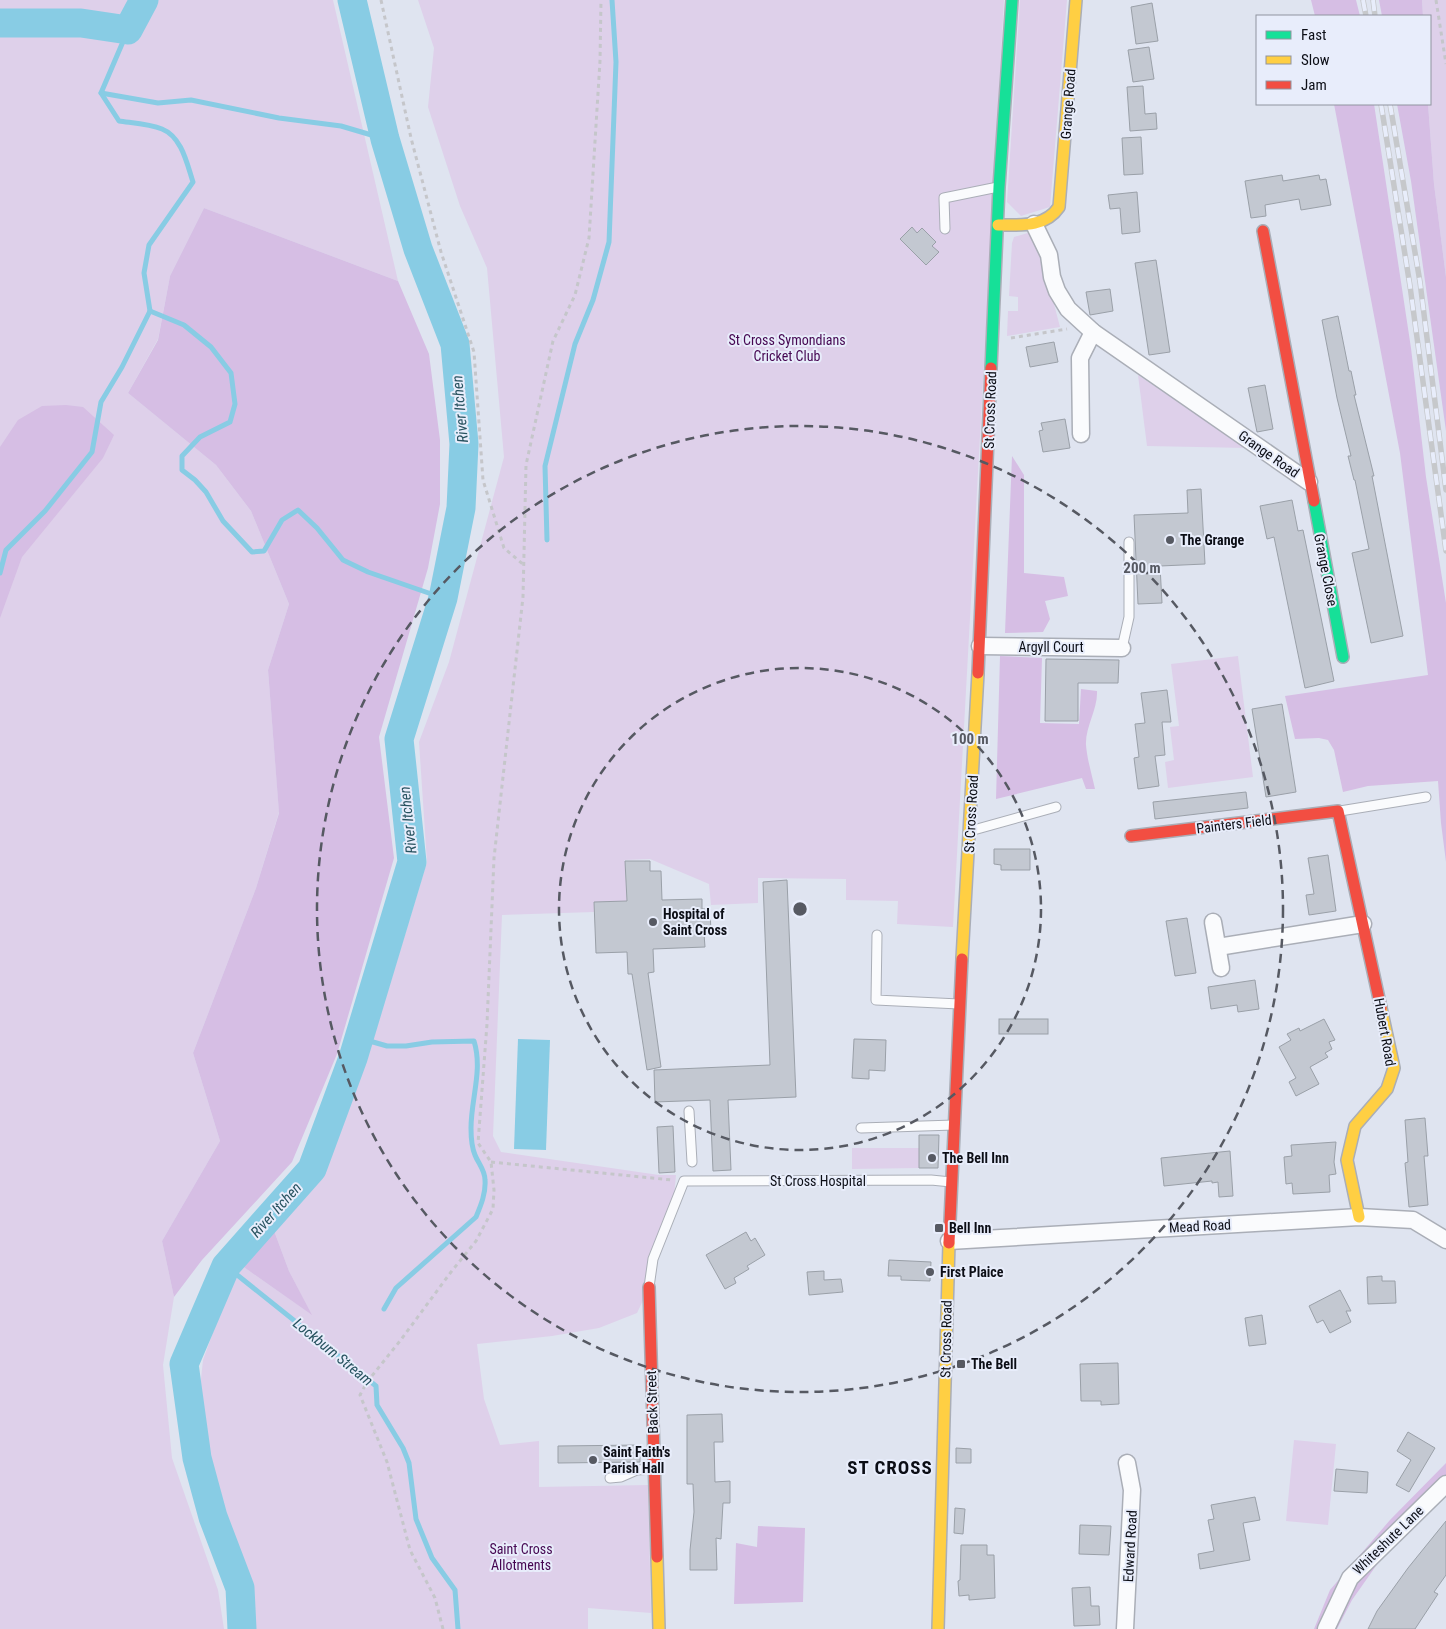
<svg xmlns="http://www.w3.org/2000/svg" width="1446" height="1629" viewBox="0 0 1446 1629" font-family="'Roboto Condensed',sans-serif">
	<style>
		.green { fill: #ded0ea }
		.forest { fill: #d6bee4 }
		.water { fill: #88cce4 }
		.lines { fill: none; stroke-linecap: round; stroke-linejoin: round }
		.stream { stroke: #88cce4; stroke-width: 5 }
		.river { stroke: #88cce4; stroke-width: 29 }
		.building { fill: #c3c8d1; stroke: #9aa0a8 }
		.lane-casing { stroke: #aaaeb7; stroke-width: 11 }
		.street-casing { stroke: #aaaeb7; stroke-width: 19 }
		.fast-casing { stroke: #aaaeb7; stroke-width: 14 }
		.slow-casing { stroke: #aaaeb7; stroke-width: 14 }
		.jam-casing { stroke: #aaaeb7; stroke-width: 14 }
		.path { stroke: #c5c6ca; stroke-width: 3; stroke-dasharray: 4 4; stroke-linecap: butt }
		.lane { stroke: #fafbfd; stroke-width: 9 }
		.street { stroke: #fafbfd; stroke-width: 16 }
		.fast { stroke: #16e098; stroke-width: 11 }
		.slow { stroke: #ffcf43; stroke-width: 11 }
		.jam { stroke: #f24e42; stroke-width: 11 }
		.rail-casing { stroke: #c6c8cb; stroke-width: 5.5 }
		.rail { stroke: #e8edfb; stroke-width: 4; stroke-dasharray: 11; stroke-linecap: butt }
		.ring { fill: none; stroke: #565962; stroke-width: 2.5; stroke-dasharray: 9 6 }
		.poi-dot { fill: #565962; stroke: #e8edfb; stroke-width: 2 }
		.labels { text-anchor: middle; dominant-baseline: central; stroke-width: 4; stroke-linejoin: round; paint-order: stroke }
		.street-label { font-size: 14px; fill: #0c0e16; stroke: #e8edfb }
		.park-label { font-size: 14px; fill: #450651; stroke: #e8edfb }
		.poi-label { font-size: 14px; font-weight: bold; fill: #0c0e16; stroke: #e8edfb; text-anchor: start }
		.water-label { font-size: 15px; font-style: italic; fill: #27525f; stroke: #e8edfb }
		.district-label { font-size: 19px; font-weight: bold; letter-spacing: 1px; fill: #0c0e16; stroke: #e8edfb }
		.centre { fill: #565962; stroke: #e8edfb; stroke-width: 2.5 }
		.ring-label { font-size: 15px; text-anchor: middle; font-weight: bold; fill: #565962; stroke: #e8edfb; stroke-width: 4; stroke-linejoin: round; paint-order: stroke }
	</style>
	<rect width="100%" height="100%" fill="#dfe4f0"/>
	<g class="green">
		<path d="M0,0H333L398,281L204,208L170,276L158,339L128,393L216,465L251,511L289,604L268,670L279,812L256,888L193,1053L220,1141L162,1241L174,1297L163,1365L172,1458L218,1590L224,1629H0Z"/>
		<path d="M418,0H1004L953,927L897,924L898,901L846,900V879L758,878V903L711,905L709,884L650,859L624,860L625,861L627,901L594,903V912L502,915L493,1136L501,1152L659,1175H676L674,1196L646,1294L637,1313L599,1328L552,1336L477,1344L484,1399L500,1445L539,1441V1487L648,1485L651,1613L588,1608V1629H254L245,1567L221,1505L202,1423L200,1388L203,1360L238,1263L311,1314L289,1271L273,1228L317,1182L336,1144L366,1063L427,862L419,742L449,662L504,457L487,268L460,206L428,107L434,48Z"/>
		<path d="M1020,0H1067L1050,207L1021,216L1007,202Z"/>
		<path d="M1422,0H1446V277L1434,184L1428,104H1430V16H1423Z"/>
		<path d="M1031,232L1037,239L1060,327L1007,336L1008,311H1018V297L1009,296L1012,243L1014,237Z"/>
		<path d="M1138,375L1247,448L1147,446Z"/>
		<path d="M1238,656L1253,777L1168,788L1165,762L1174,760L1170,727L1179,726L1171,664Z"/>
		<path d="M852,1148H919V1168L852,1169Z"/>
		<path d="M1294,1440L1336,1444L1328,1525L1286,1521Z"/>
	</g>
	<g class="forest">
		<path d="M1311,0H1356L1360,16H1315Z"/>
		<path d="M1379,0H1422L1423,16H1382Z"/>
		<path d="M1334,104H1374L1411,348L1426,477L1446,603V862L1441,823L1438,781L1368,786L1343,792L1334,750L1328,740L1319,738L1295,739L1285,696L1428,675L1400,453Z"/>
		<path d="M1397,104H1428L1434,184L1446,277V431L1411,181Z"/>
		<path d="M204,208L398,281L429,354L440,440V504L428,568L379,737L394,858L337,1054L292,1162L202,1260L174,1297L162,1241L220,1141L193,1053L256,888L279,813L268,670L289,604L251,511L216,465L128,393L158,340L170,276Z"/>
		<path d="M66,405L83,407L114,435L103,458L22,557L0,618V447L18,420L42,406Z"/>
		<path d="M1012,456L1024,475V573L1064,577L1068,596L1045,601L1050,619L1043,632L1005,633Z"/>
		<path d="M1000,656L1042,658L1040,723L1079,724L1081,689L1097,691C1098,709 1085,727 1086,745C1087,759 1092,775 1095,789H1086L1082,778L996,799Z"/>
		<path d="M273,1228L289,1271L312,1315L238,1263Z"/>
		<path d="M1446,1463V1496L1378,1563L1352,1600L1337,1629H1314L1330,1590L1390,1520Z"/>
		<path d="M758,1526L805,1528L803,1602L734,1604L736,1543L757,1547Z"/>
	</g>
	<path class="water" d="M518,1039L550,1040L546,1150L514,1149Z"/>
	<g class="lines">
		<g class="stream">
			<path d="M101,93L158,103L191,100L279,118L341,126L385,139"/>
			<path d="M150,311L184,325L211,347L231,373L235,404L230,422L200,437L182,456V470L195,480L206,492L223,521L252,552L264,551L282,520L298,510L317,528L343,560L368,572L443,598"/>
			<path d="M547,540L545,466L575,344L593,300L609,242L616,62L612,0"/>
			<path d="M0,573L6,550L45,511L92,452L101,402L122,367L150,311L144,273L149,245L193,182C187,164 182,137 162,129C150,124 133,123 119,121L101,93L128,30"/>
			<path d="M359,1038L387,1046H406L432,1042L474,1041C483,1070 471,1099 471,1128C471,1136 472,1148 475,1155C478,1163 485,1170 485,1180C486,1193 481,1205 476,1217L396,1288L384,1309"/>
			<path d="M226,1266L376,1386L377,1405L403,1448L409,1463L416,1519L432,1558L455,1590L458,1629"/>
		</g>
		<g class="river">
			<path d="M0,23H81L128,30L144,0"/>
			<path d="M242,1629L240,1588L213,1517L197,1458L184,1364L226,1266L312,1169L353,1058L412,862L399,739L443,598L461,508L464,444L455,344L418,249L385,139L352,0"/>
		</g>
	</g>
	<g class="building">
		<path d="M1152,3L1158,41L1136,44L1131,7Z"/>
		<path d="M1149,47L1154,79L1133,82L1128,50Z"/>
		<path d="M1143,86L1145,114L1156,113L1157,129L1130,131L1127,87Z"/>
		<path d="M1141,137L1143,174L1124,175L1122,138Z"/>
		<path d="M1282,175L1283,181L1319,175L1320,180L1326,179L1331,205L1301,210L1299,199L1265,205L1266,216L1251,218L1245,181Z"/>
		<path d="M1137,192L1140,232L1122,234L1120,208L1110,209L1108,195Z"/>
		<path d="M912,227L917,233L922,228L936,242L932,246L939,252L926,265L900,239Z"/>
		<path d="M1156,260L1170,352L1149,355L1135,263Z"/>
		<path d="M1110,289L1113,311L1090,315L1086,292Z"/>
		<path d="M1338,316L1349,371H1351L1356,395H1354L1374,476H1372L1403,636L1371,643L1352,553L1369,549L1355,480H1354L1348,456H1351L1337,398L1322,320Z"/>
		<path d="M1054,342L1058,362L1030,367L1026,347Z"/>
		<path d="M1265,385L1273,429L1257,432L1248,388Z"/>
		<path d="M1065,419L1070,448L1043,452L1039,431L1043,430L1041,423Z"/>
		<path d="M1201,489L1205,564L1160,566L1162,603L1138,604L1134,515L1188,513L1187,490Z"/>
		<path d="M1292,500L1298,531L1303,530L1334,681L1305,688L1274,537L1267,539L1260,506Z"/>
		<path d="M1046,659L1119,660L1118,683H1078V721H1045Z"/>
		<path d="M1167,690L1171,722H1162L1165,755L1155,756L1159,786L1138,789L1134,758L1139,757L1135,724L1145,723L1141,693Z"/>
		<path d="M1282,704L1296,792L1266,797L1252,709Z"/>
		<path d="M1246,792L1248,808L1155,819L1153,802Z"/>
		<path d="M994,849H1030V870H1001V865L994,864Z"/>
		<path d="M1328,855L1336,911L1309,915L1306,895L1314,894L1308,858Z"/>
		<path d="M625,861H650V871H661L662,900L702,899V909H710L711,933L704,934L705,947L653,949L654,972L648,973L661,1067L647,1070L632,974H628L627,952L596,953L594,902L627,901Z"/>
		<path d="M787,880L796,1097L728,1100L731,1170L713,1171L710,1100L655,1102L654,1070L770,1065L763,882Z"/>
		<path d="M1187,918L1196,973L1175,976L1166,921Z"/>
		<path d="M1255,980L1259,1009L1238,1012L1237,1005L1211,1009L1208,987Z"/>
		<rect x="999" y="1019" width="49" height="15"/>
		<path d="M1324,1019L1335,1040L1329,1042L1332,1049L1325,1053L1328,1057L1310,1067L1319,1084L1296,1096L1289,1082L1296,1078L1279,1047L1291,1040L1287,1034L1299,1028L1300,1031Z"/>
		<path d="M854,1039L886,1040L885,1071L869,1070V1079L852,1078Z"/>
		<path d="M1425,1118L1428,1156H1424L1428,1205L1409,1207L1405,1163L1408,1162L1405,1120Z"/>
		<path d="M673,1126L675,1172L659,1173L657,1127Z"/>
		<path d="M919,1135H939L938,1168H919Z"/>
		<path d="M1336,1142L1334,1162L1336,1174L1329,1175L1330,1192L1293,1194L1292,1183L1286,1184L1284,1157L1292,1156L1291,1145Z"/>
		<path d="M1230,1151L1233,1196L1219,1197L1218,1182L1212,1183V1181L1164,1186L1161,1158Z"/>
		<path d="M746,1232L751,1241L755,1238L765,1255L747,1266L749,1269L734,1278L736,1283L725,1289L706,1255Z"/>
		<path d="M889,1260L931,1262L930,1281L901,1280V1276H888Z"/>
		<path d="M824,1271V1280L841,1279L843,1292L809,1295L807,1272Z"/>
		<path d="M1382,1276V1281H1395L1396,1303L1368,1304L1367,1277Z"/>
		<path d="M1340,1290L1351,1311H1346L1351,1322L1330,1333L1323,1320L1317,1323L1309,1306Z"/>
		<path d="M1262,1315L1266,1344L1249,1346L1245,1318Z"/>
		<path d="M1118,1363L1119,1404L1101,1405V1401H1081L1080,1364Z"/>
		<path d="M722,1414L723,1442H714L715,1482L730,1481V1503H723L721,1539L716,1538L717,1570H690V1550L694,1512L693,1484H687V1415Z"/>
		<path d="M1408,1432L1435,1448L1409,1492L1396,1485L1411,1460L1397,1451Z"/>
		<path d="M640,1445V1462L558,1463V1446Z"/>
		<path d="M956,1448L971,1449V1463H956Z"/>
		<path d="M1336,1469L1368,1472L1367,1493L1334,1491Z"/>
		<path d="M1255,1497L1260,1520L1243,1523L1250,1560L1200,1569L1198,1554L1214,1551L1208,1520L1214,1519L1211,1505Z"/>
		<path d="M955,1508L965,1509L963,1534L954,1533Z"/>
		<path d="M1446,1521V1575L1434,1592L1438,1594L1415,1629H1368L1377,1611L1408,1568Z"/>
		<path d="M1080,1525L1111,1526L1109,1555L1079,1554Z"/>
		<path d="M961,1545H987V1555H994L995,1598L969,1600V1595L959,1596L958,1581L960,1580Z"/>
		<path d="M1090,1587L1091,1606H1099L1100,1625L1074,1626L1072,1588Z"/>
	</g>
	<g class="lines">
		<g class="lane-casing">
			<g id="lane">
				<path d="M945,229L944,198L998,187"/>
				<path d="M1122,648L1129,617V542"/>
				<path d="M1340,811L1426,797"/>
				<path d="M970,831L1056,807"/>
				<path d="M877,935L876,1000L959,1004"/>
				<path d="M689,1111L692,1162"/>
				<path d="M861,1128L954,1125"/>
				<path d="M649,1287L653,1259L684,1181L931,1180L951,1182"/>
				<path d="M610,1478L621,1477L637,1470L654,1469"/>
			</g>
		</g>
		<g class="street-casing">
			<g id="street">
				<path d="M1034,224L1049,255L1052,277L1057,291L1068,309L1093,332L1309,482"/>
				<path d="M1081,434L1080,358L1093,332"/>
				<path d="M980,646L1122,648"/>
				<path d="M1213,922L1221,968"/>
				<path d="M1218,947L1363,924"/>
				<path d="M949,1241L1359,1217L1413,1220L1446,1240"/>
				<path d="M1125,1629L1132,1490L1127,1463"/>
				<path d="M1326,1629L1350,1578L1446,1484"/>
			</g>
		</g>
		<g class="fast-casing">
			<g id="fast">
				<path d="M991,368L999,187L1012,0"/>
				<path d="M1314,501L1343,657"/>
			</g>
		</g>
		<g class="slow-casing">
			<g id="slow">
				<path d="M998,225C1019,225 1045,228 1059,207L1076,0"/>
				<path d="M962,959L978,673"/>
				<path d="M1359,1217L1347,1160L1355,1126L1387,1089L1394,1068L1381,1008"/>
				<path d="M657,1557L659,1629"/>
				<path d="M938,1629L949,1243"/>
			</g>
		</g>
		<g class="jam-casing">
			<g id="jam">
				<path d="M1263,231L1314,501"/>
				<path d="M978,673L991,368"/>
				<path d="M1131,836L1338,811L1381,1008"/>
				<path d="M949,1243L962,959"/>
				<path d="M649,1287L657,1557"/>
			</g>
		</g>
		<g class="path">
			<path d="M381,0L411,138L441,252L474,352L483,480L504,548L525,566"/>
			<path d="M1436,0L1446,64"/>
			<path d="M1011,338L1067,329"/>
			<path d="M491,1162L672,1180"/>
			<path d="M443,1629L435,1598L410,1550L387,1462L360,1395L367,1382L400,1341L451,1272L476,1241L493,1209L494,1190L491,1162L478,1143L487,1024L494,858L523,597L526,465L553,341L575,295L589,238L600,61L601,0"/>
		</g>
		<use href="#lane" class="lane"/>
		<use href="#street" class="street"/>
		<use href="#fast" class="fast"/>
		<use href="#slow" class="slow"/>
		<use href="#jam" class="jam"/>
		<g class="rail-casing">
			<g id="rail">
				<path d="M1363,0L1366,16"/>
				<path d="M1373,0L1375,16"/>
				<path d="M1381,104L1410,286L1446,551"/>
				<path d="M1390,104L1420,282L1446,490"/>
			</g>
		</g>
		<use href="#rail" class="rail"/>
	</g>
	<g class="ring">
		<circle cx="800" cy="909" r="241"/>
		<circle cx="800" cy="909" r="483"/>
	</g>
	<g class="poi-dot">
		<circle cx="1170" cy="540" r="5"/>
		<circle cx="653" cy="922" r="5"/>
		<circle cx="932" cy="1158" r="5"/>
		<rect x="934" y="1223" width="10" height="10" rx="2.5"/>
		<circle cx="930" cy="1272" r="5"/>
		<rect x="956" y="1359" width="10" height="10" rx="2.5"/>
		<circle cx="593" cy="1460" r="5"/>
	</g>
	<g class="labels">
		<g class="street-label">
			<text transform="translate(1068 104) rotate(-86)">Grange Road</text>
			<text transform="translate(990 410) rotate(-88)">St Cross Road</text>
			<text transform="translate(1269 454) rotate(35)">Grange Road</text>
			<text transform="translate(1326 570) rotate(79)">Grange Close</text>
			<text x="1051" y="647">Argyll Court</text>
			<text transform="translate(971 814) rotate(-87)">St Cross Road</text>
			<text transform="translate(1234 824) rotate(-7)">Painters Field</text>
			<text transform="translate(1385 1032) rotate(80)">Hubert Road</text>
			<text x="818" y="1181">St Cross Hospital</text>
			<text transform="translate(1200 1226) rotate(-3)">Mead Road</text>
			<text transform="translate(946 1339) rotate(-89)">St Cross Road</text>
			<text transform="translate(652 1402) rotate(-92)">Back Street</text>
			<text transform="translate(1388 1540) rotate(-44)">Whiteshute Lane</text>
			<text transform="translate(1130 1546) rotate(-87)">Edward Road</text>
		</g>
		<g class="park-label">
			<text x="787" y="340">St Cross Symondians<tspan x="787" dy="16">Cricket Club</tspan></text>
			<text x="521" y="1549">Saint Cross<tspan x="521" dy="16">Allotments</tspan></text>
		</g>
		<g class="poi-label">
			<text x="1180" y="540">The Grange</text>
			<text x="663" y="914">Hospital of<tspan x="663" dy="16">Saint Cross</tspan></text>
			<text x="942" y="1158">The Bell Inn</text>
			<text x="949" y="1228">Bell Inn</text>
			<text x="940" y="1272">First Plaice</text>
			<text x="971" y="1364">The Bell</text>
			<text x="603" y="1452">Saint Faith's<tspan x="603" dy="16">Parish Hall</tspan></text>
		</g>
		<g class="water-label">
			<text transform="translate(460 409) rotate(-95)">River Itchen</text>
			<text transform="translate(408 820) rotate(-96)">River Itchen</text>
			<text transform="translate(276 1210) rotate(-48)">River Itchen</text>
			<text transform="translate(333 1352) rotate(39)">Lockburn Stream</text>
		</g>
		<g class="district-label">
			<text x="890" y="1467">ST CROSS</text>
		</g>
	</g>
	<circle cx="800" cy="909" r="8" class="centre"/>
	<g class="ring-label">
		<text x="1142" y="573">200 m</text>
		<text x="970" y="744">100 m</text>
	</g>
	<rect x="1256" y="15" width="175" height="90" fill="#e8edfb" stroke="#90949f"/>
	<rect x="1266" y="31" width="25" height="8" fill="#16e098" stroke="#90949f"/>
	<text x="1301" y="40" font-size="15" fill="#0c0e16">Fast</text>
	<rect x="1266" y="56" width="25" height="8" fill="#ffcf43" stroke="#90949f"/>
	<text x="1301" y="65" font-size="15" fill="#0c0e16">Slow</text>
	<rect x="1266" y="81" width="25" height="8" fill="#f24e42" stroke="#90949f"/>
	<text x="1301" y="90" font-size="15" fill="#0c0e16">Jam</text>
</svg>
